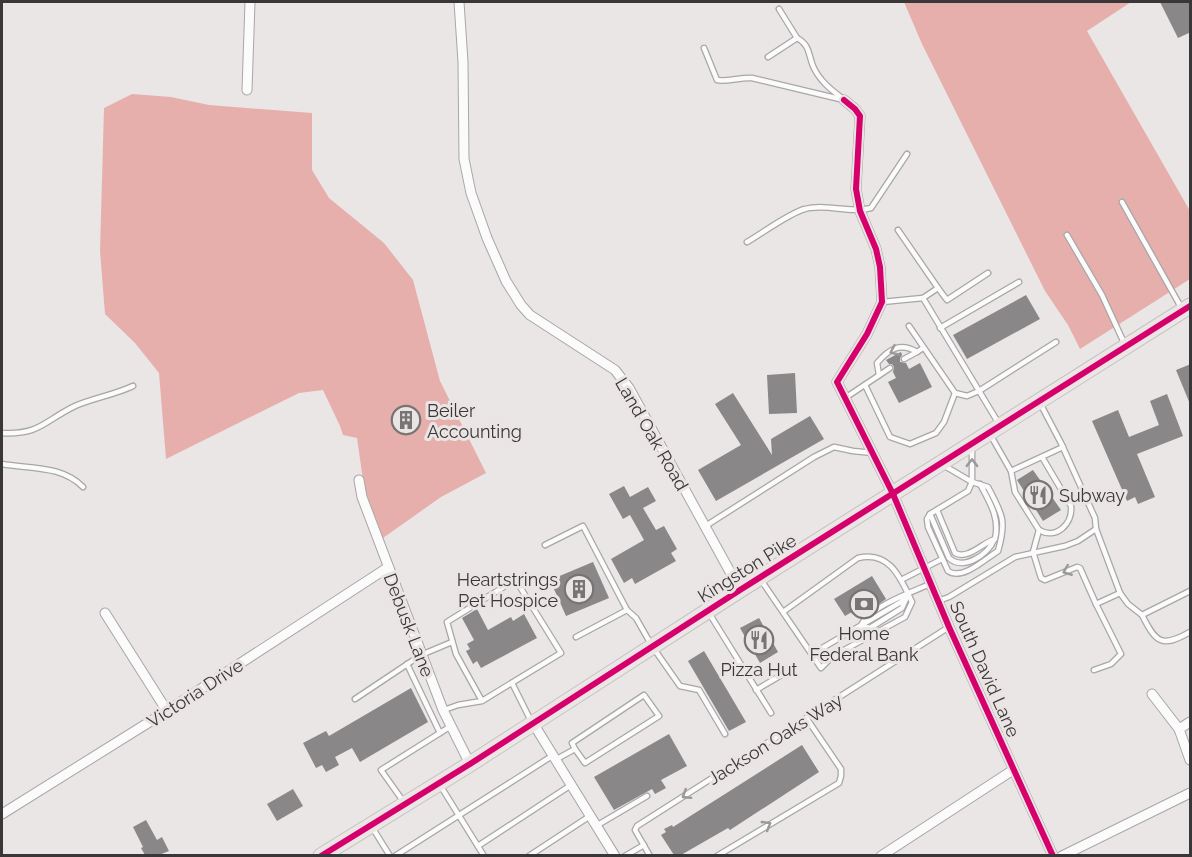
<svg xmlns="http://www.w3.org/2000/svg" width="1192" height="857" viewBox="0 0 1192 857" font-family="Raleway,sans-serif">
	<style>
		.forest { fill: #e7afac }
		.building { fill: #898787 }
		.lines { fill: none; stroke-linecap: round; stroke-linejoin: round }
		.lane-casing { stroke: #a8a6a6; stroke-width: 7 }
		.street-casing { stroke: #a8a6a6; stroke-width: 11 }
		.primary-casing { stroke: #c4c3c2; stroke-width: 17 }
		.lane { stroke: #fcfbfb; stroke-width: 4.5 }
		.street { stroke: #fcfbfb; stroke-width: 9 }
		.primary { stroke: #ece7e6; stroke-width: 15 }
		.cycleway-casing { stroke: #eae5e4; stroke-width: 10 }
		.cycleway { stroke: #d6006c; stroke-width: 6 }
		.oneway { stroke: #9a9999 }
		.labels { text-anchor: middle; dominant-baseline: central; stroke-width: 6; stroke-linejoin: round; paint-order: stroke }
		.poi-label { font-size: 18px; fill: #393737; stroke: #eae5e4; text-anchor: start }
		.street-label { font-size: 18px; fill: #393737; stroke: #eae5e4 }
	</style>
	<rect width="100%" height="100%" fill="#e9e6e5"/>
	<g class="forest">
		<path d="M904,2H1131L1087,31L1190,211V279L1080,349L1068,325L1045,291L922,44Z"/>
		<path d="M132,94L171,97L209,105L312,113V170L329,198L384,243L413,280L440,381L486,473L441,497L383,538L364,487L357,438L343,435L340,426L323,390L299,393L166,459L159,373L135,343L105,314L100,251L104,108Z"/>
	</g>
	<g class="building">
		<path d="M1160,2H1191V32L1178,38Z"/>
		<path d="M1026,295L1040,319L967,359L953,335Z"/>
		<path d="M901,352L902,355L900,358V362L906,363L909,369L920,363L932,387L899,403L888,382L896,378L893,372L894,367L892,364H889L886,360Z"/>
		<path d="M1191,364V404H1190L1176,370Z"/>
		<path d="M795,373L797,413L769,414L767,375Z"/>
		<path d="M733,393L772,455L771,439L810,416L824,439L716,501L698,470L741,445L715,404Z"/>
		<path d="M1167,394L1183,436L1137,454L1155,497L1138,504L1135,497L1127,501L1092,421L1118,410L1129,437L1159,425L1150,401Z"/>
		<path d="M409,410L414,428L403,430L398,413Z"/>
		<path d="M1033,470L1061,510L1043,521L1017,480Z"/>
		<path d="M624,486L630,497L648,487L656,501L643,508L656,530L664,526L677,549L671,553L676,561L635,584L632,578L624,583L611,559L644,540L630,515L623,519L609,494Z"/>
		<path d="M593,562L609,598L566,616L550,580Z"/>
		<path d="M872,576L886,599L861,617L857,609L845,616L834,599Z"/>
		<path d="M477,609L488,630L511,617L513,621L524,614L537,638L481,668L477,661L473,664L466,651L470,649L467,644L474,640L462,618Z"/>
		<path d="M759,618L778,652L760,663L740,628Z"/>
		<path d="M704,651L746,722L729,731L688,661Z"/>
		<path d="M411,688L428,722L360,762L352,748L335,757L339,765L326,772L322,765L316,768L303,743L326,731L329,736Z"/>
		<path d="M669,734L687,766L661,780L666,788L655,794L652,789L614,810L594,777Z"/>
		<path d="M802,745L819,772L730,830L728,828L681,855H674L661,835L666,832L664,829L672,825L673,827Z"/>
		<path d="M293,789L303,806L277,821L267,804Z"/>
		<path d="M146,820L157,840L162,837L169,851L159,855H145L141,848L143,847L133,827Z"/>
	</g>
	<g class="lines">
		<g class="lane-casing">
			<g id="lane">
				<path d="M779,9L797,38"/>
				<path d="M704,48L717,80C727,82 741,77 752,78L844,100"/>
				<path d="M768,57L797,38C810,45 808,54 813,66C819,80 830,89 842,98"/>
				<path d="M1122,202L1182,309"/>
				<path d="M898,230L938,288L923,298L999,424"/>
				<path d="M1067,235L1102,295L1125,345"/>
				<path d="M747,242C761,234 791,212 805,209C826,203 849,214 871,208L907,154"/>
				<path d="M938,288L947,300L988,273"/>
				<path d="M882,302L923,298"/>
				<path d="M909,326L955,393L967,396L979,391L1056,342"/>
				<path d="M940,328L1019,282"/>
				<path d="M904,359L917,352"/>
				<path d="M879,375L877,363C889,349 900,342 917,352L923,348"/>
				<path d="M865,385L890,437L910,444L936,433L944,422L955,393"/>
				<path d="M845,398L890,368"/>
				<path d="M2,433C40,435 44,421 75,406C93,398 114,395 133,386"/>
				<path d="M991,436L1011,471L1015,492L1039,530C1056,540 1073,524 1071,506L1042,457"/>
				<path d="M2,464C30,469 61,465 83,487"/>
				<path d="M943,465L972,482L988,487C1002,514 1007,520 998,551C985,559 962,581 948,571L928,527L927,519L930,514L968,491L972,482V447"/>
				<path d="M1011,471L1063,447"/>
				<path d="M937,510L955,553C968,560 982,543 995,539C1000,518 990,503 980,484"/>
				<path d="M930,514L949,558C963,571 988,555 994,540"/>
				<path d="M704,527L814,457L834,447L853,451L873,453"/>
				<path d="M1096,529L1120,593L1128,604L1142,615L1190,591"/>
				<path d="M1039,530L1033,552L1041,578L1045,580L1077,567L1080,568L1096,604L1120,593"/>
				<path d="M545,545L583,526L627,610L636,618L652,646L680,686L699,690L725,734"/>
				<path d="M761,580L821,668L833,656L905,617L912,602C901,579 890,550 858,558L783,612"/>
				<path d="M901,580L942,559"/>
				<path d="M938,601L949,597L1015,557L1065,546L1078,541L1096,529L1095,518L1061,443L1041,405"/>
				<path d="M709,613L771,713"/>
				<path d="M1142,615C1156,643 1162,648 1190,632"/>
				<path d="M861,626C867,608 912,592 930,584"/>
				<path d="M861,626L870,628L902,608L906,599"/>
				<path d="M576,637L627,610"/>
				<path d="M812,654L901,602L908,594"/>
				<path d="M407,664L440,733"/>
				<path d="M1094,670L1111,664L1121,654L1096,604"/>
				<path d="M512,683L531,721"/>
				<path d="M756,690L790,670"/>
				<path d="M355,699L421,655L452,642"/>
				<path d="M444,710L458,705L482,701L561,653L520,587L516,584L510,583L447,622L456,654L482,701"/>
				<path d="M555,760L575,749L585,763L659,716L644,695L572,743L575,749"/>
				<path d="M440,785L484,856"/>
				<path d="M403,801L381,770L451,726"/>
				<path d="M596,826L647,796"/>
				<path d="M372,827L390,856"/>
				<path d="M478,846L571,785"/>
				<path d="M395,856L552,756"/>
				<path d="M529,856L590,816"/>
				<path d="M625,856L644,845"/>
				<path d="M650,856L635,830L637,826L949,627"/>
				<path d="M717,856L839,783L841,776V769L807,719"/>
			</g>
		</g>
		<g class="street-casing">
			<g id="street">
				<path d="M459,2L463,62L464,159L471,193L487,238L506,281L521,305L530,315L615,370L629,388L740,590"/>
				<path d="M247,90L250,2"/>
				<path d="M844,100L855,109L860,116L856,189L860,211L876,249L880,267L882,302L867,334L837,382L893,494L949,627L1053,856"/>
				<path d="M359,480L362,497L443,710L470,764"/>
				<path d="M105,613L167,711"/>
				<path d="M1152,694L1179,729L1190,760"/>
				<path d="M533,723L615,856"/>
				<path d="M1179,729L1190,722"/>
				<path d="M2,814L167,711L387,568"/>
				<path d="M881,856L1013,770"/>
				<path d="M1062,856L1190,793"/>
			</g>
		</g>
		<g class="primary-casing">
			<path id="primary" d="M321,856L470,764L740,590L1190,306"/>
		</g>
		<use href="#lane" class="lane"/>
		<use href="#street" class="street"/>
		<use href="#primary" class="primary"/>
		<g class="cycleway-casing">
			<g id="cycleway">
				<path d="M844,100L855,109L860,116L856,189L860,211L876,249L880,267L882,302L867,334L837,382L893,494L949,627L1053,856"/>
				<path d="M321,856L470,764L740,590L1190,306"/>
			</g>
		</g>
		<use href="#cycleway" class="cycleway"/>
	</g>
	<defs><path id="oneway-chevron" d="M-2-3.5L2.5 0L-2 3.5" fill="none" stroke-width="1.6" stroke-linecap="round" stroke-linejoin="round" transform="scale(1.5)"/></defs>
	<g class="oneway">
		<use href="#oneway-chevron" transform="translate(894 351) rotate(156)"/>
		<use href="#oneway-chevron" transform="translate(972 463) rotate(-89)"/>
		<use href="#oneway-chevron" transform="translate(1067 571) rotate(158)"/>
		<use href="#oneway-chevron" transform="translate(686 795) rotate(148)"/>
		<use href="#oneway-chevron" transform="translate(767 825) rotate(-31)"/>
	</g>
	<defs>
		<g id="building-ring" transform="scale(1.5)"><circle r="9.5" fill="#eae5e4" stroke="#777474" stroke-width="1.5"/><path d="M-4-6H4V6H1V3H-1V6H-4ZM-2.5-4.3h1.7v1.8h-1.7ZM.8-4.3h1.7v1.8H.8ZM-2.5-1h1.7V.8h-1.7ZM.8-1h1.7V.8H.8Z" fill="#777474"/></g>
		<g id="restaurant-ring" transform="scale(1.5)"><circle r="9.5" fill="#eae5e4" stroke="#777474" stroke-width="1.5"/><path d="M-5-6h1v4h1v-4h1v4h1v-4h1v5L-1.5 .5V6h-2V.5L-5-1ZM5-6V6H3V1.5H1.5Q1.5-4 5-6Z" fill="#777474"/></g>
		<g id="bank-ring" transform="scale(1.5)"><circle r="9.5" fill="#eae5e4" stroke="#777474" stroke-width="1.5"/><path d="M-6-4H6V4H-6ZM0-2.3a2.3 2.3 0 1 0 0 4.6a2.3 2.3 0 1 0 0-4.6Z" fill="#777474"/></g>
	</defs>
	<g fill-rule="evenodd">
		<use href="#building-ring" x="406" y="420"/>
		<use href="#restaurant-ring" x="1038" y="495"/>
		<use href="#building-ring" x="579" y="589"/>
		<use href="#bank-ring" x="864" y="604"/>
		<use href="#restaurant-ring" x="759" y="640"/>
	</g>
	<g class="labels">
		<g class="poi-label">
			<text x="427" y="410">Beiler<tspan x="427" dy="21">Accounting</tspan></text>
			<text x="1059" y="495">Subway</text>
			<text x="558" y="579" text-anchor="end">Heartstrings<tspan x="558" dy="21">Pet Hospice</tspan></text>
			<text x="864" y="633" text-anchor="middle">Home<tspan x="864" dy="21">Federal Bank</tspan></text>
			<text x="759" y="669" text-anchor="middle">Pizza Hut</text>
		</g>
		<g class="street-label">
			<text transform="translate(652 434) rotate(60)">Land Oak Road</text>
			<text transform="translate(747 568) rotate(-32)">Kingston Pike</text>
			<text transform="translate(409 625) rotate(69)">Debusk Lane</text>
			<text transform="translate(985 669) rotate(66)">South David Lane</text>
			<text transform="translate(195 693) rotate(-33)">Victoria Drive</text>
			<text transform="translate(775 739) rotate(-32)">Jackson Oaks Way</text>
		</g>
	</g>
	<rect width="1192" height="857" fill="none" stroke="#393737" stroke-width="6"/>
</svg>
